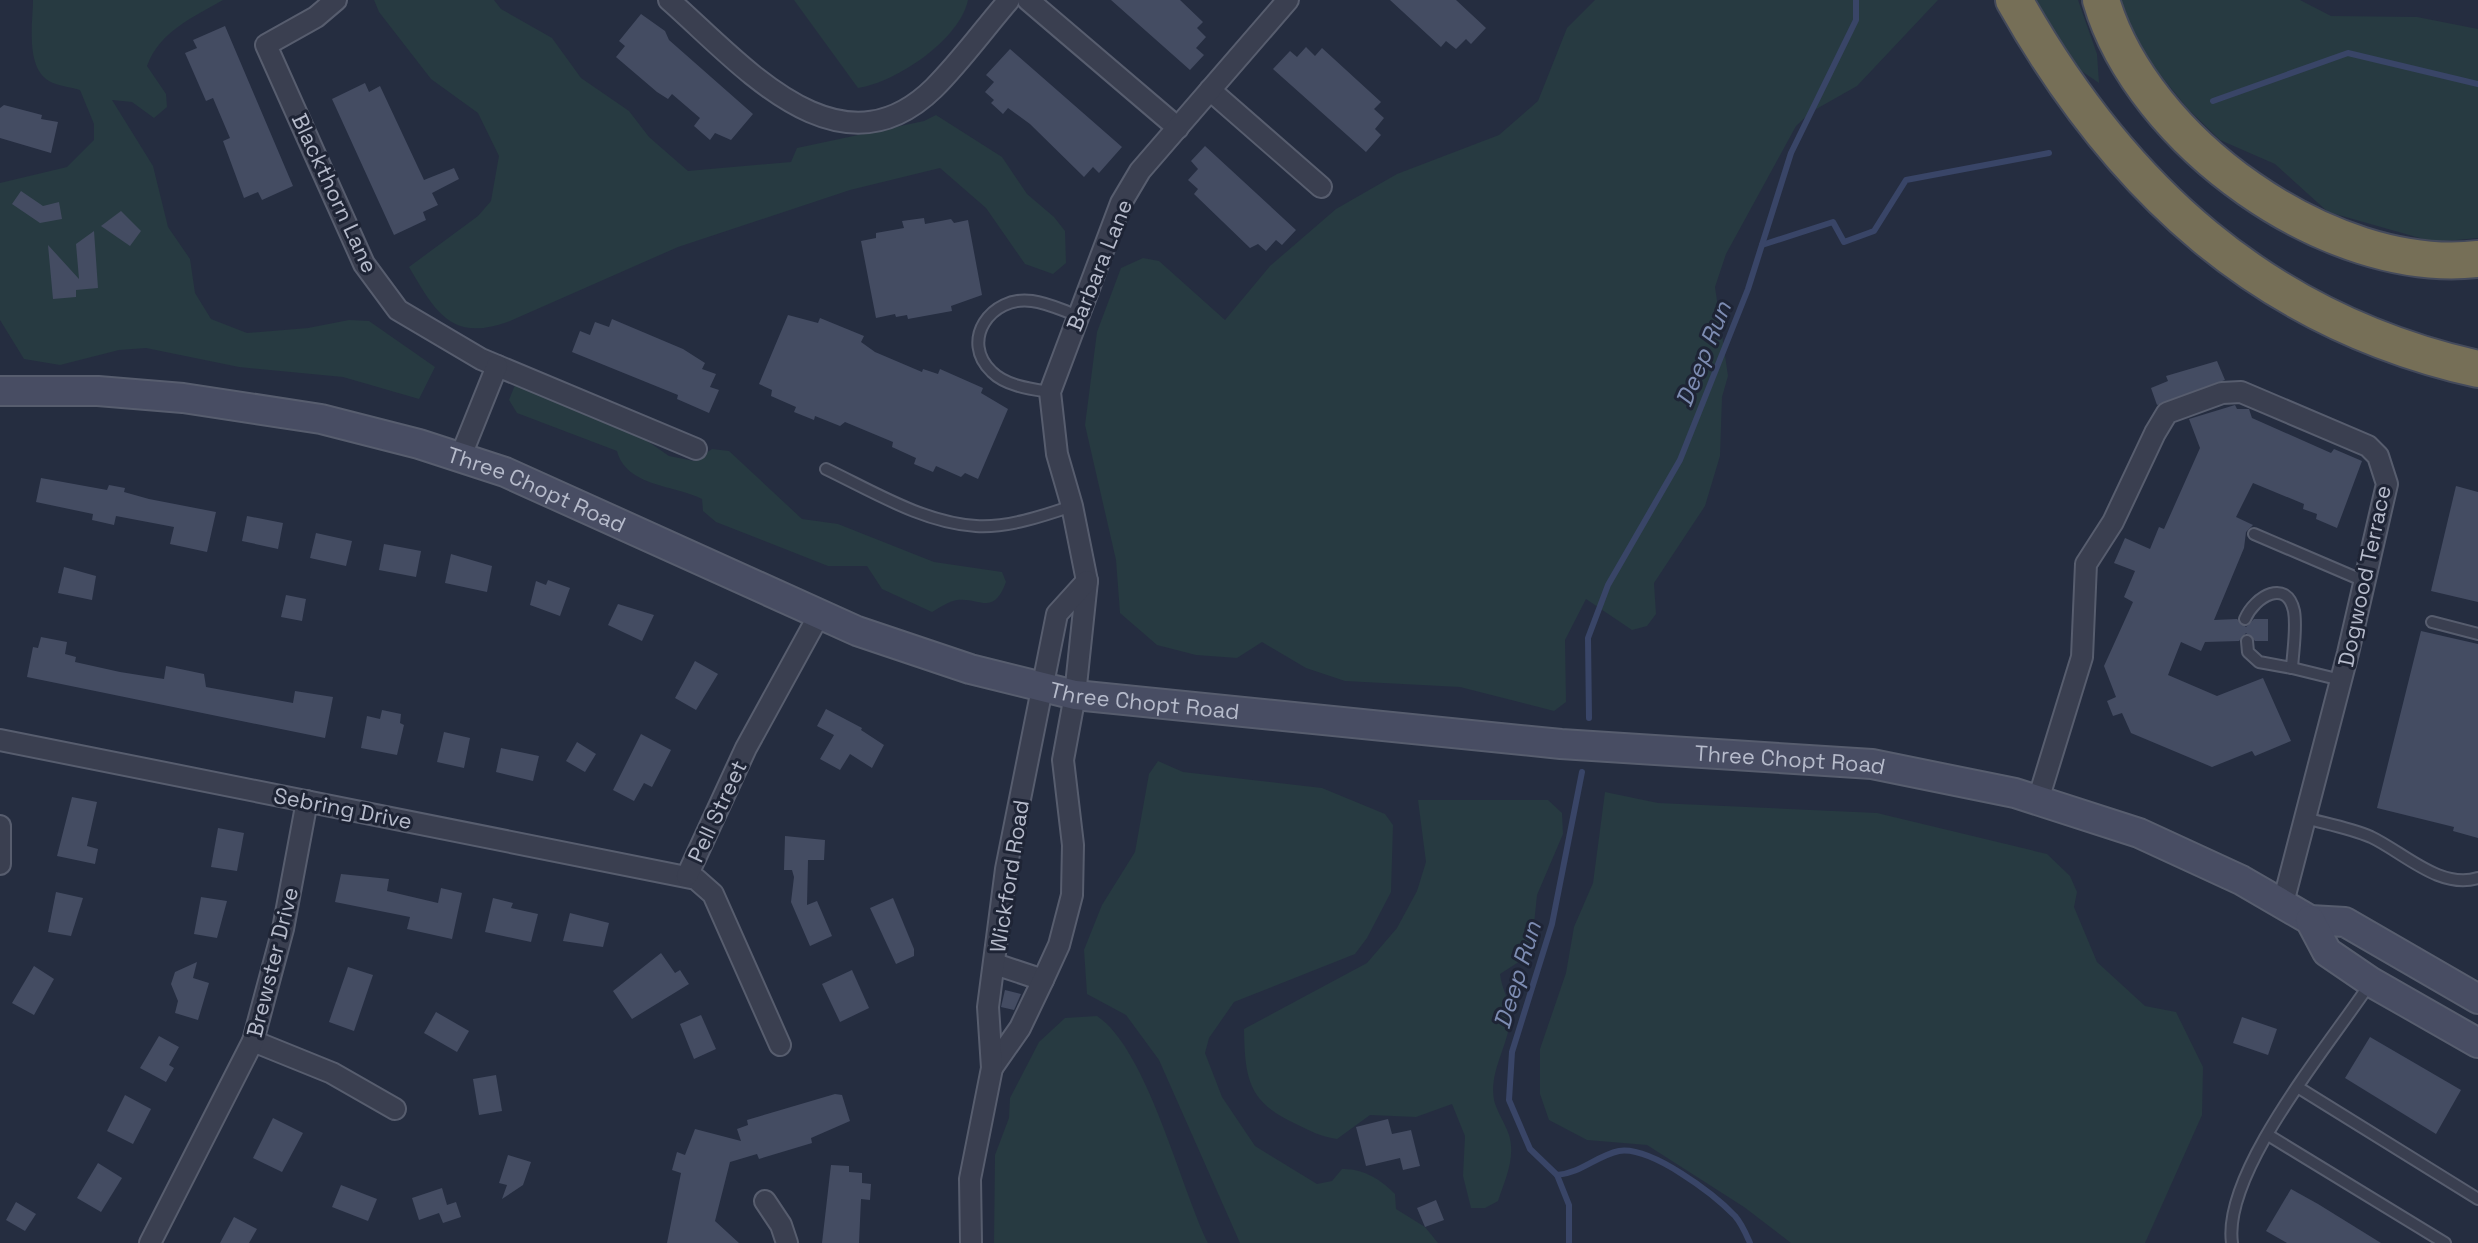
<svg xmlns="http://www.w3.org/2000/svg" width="2478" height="1243" viewBox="0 0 2478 1243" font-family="'Space Grotesk',sans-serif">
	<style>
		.green { fill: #273a41 }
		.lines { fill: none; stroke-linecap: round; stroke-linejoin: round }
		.stream { stroke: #394567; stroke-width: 6 }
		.building { fill: #444c62 }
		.lane-casing { stroke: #575d6e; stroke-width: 14 }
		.street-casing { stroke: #575d6e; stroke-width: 24 }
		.secondary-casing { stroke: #575d6e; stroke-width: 32 }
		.highway-casing { stroke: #444a5b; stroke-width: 40 }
		.lane { stroke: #3a3f50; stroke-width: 10 }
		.street { stroke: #3a3f50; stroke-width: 20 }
		.secondary { stroke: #484d63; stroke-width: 28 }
		.highway { stroke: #766f57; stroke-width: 36 }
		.labels { text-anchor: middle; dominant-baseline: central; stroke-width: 6; stroke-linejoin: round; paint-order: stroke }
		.street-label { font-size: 22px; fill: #b6bbcb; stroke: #1e2435 }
		.water-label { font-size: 24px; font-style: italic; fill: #7d8cb2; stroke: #1e2435 }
	</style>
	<rect width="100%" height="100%" fill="#252d40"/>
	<g class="green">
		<path d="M33,0H223C192,18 160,31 147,66L166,94L167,107L154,118L132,102L112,100L153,166L168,227L190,259L195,293L211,319L247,333L308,328L349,320L369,321L435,367L419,399L343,377L239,367L146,348L119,350L60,365L24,359L0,320V183L67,167L94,140V124L80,90C71,87 57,86 49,81C25,67 33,22 33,0Z"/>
		<path d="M374,0H494L501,9L552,38L581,78L629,111L649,137L688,171L791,162L797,148L924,121L936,115L1002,157L1027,194L1054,217L1065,231L1066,263L1053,274L1025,264L986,208L940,168L850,190L678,247L510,321C452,343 436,313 409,267L478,216L491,201L499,156L478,113L431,79L379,12Z"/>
		<path d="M794,0H968C960,39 897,82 858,88Z"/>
		<path d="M1595,0H1938L1857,86L1811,112L1796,126L1726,254L1715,287L1728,376L1722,397L1720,456L1705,506L1654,583L1656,614L1647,626L1632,630L1586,599L1565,640L1566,702L1554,711L1460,687L1345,681L1306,668L1262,642L1237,658L1196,655L1157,645L1120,613L1116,560L1085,425L1097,332L1121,268L1143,258L1159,261L1225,320L1270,266L1336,209L1397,174L1499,135L1538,101L1567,28Z"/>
		<path d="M2025,0H2078L2097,54L2099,83L2074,66Z"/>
		<path d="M2116,0H2300L2331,16L2417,17L2478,29V238L2434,242L2328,212L2275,164L2220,140L2188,109L2144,55Z"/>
		<path d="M515,385L643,438L669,456L694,461L712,449L729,451L802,519L838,524L934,562L1002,572L1006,582C993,617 980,597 957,600C949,601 939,608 932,612L882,589L867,566H828L716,522L703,511L702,499C676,485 626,487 617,451L517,413L509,400Z"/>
		<path d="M1158,761L1183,772L1322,788L1385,814L1393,825L1391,892L1367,938L1355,954L1234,1002L1209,1038L1205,1053L1222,1097L1255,1146L1317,1184L1332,1181L1342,1169C1363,1168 1380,1179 1395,1194L1396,1209L1425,1227L1438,1243H1240L1159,1060L1126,1015L1087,994L1084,950L1102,905L1135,852L1149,774Z"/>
		<path d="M1605,792L1658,803L1877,813L2047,854L2070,876L2077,892L2074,907L2097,962L2145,1006L2176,1012L2203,1067L2202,1115L2145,1243H1791L1744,1207L1647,1145L1587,1140L1549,1120L1540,1094V1049L1566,973L1574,927L1593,883Z"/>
		<path d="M1418,800H1548L1562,813L1563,834L1537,895L1531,954L1500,974C1502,992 1512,1002 1510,1021C1507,1048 1489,1072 1494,1100C1497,1112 1505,1123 1509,1135C1516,1157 1505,1180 1498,1201L1485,1208H1471L1463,1176L1465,1136L1452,1104L1416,1117L1370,1115L1337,1139C1322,1137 1310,1131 1296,1124C1248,1102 1245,1079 1244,1029L1367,963L1397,928L1417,891L1426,862Z"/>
		<path d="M1097,1016C1147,1049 1180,1186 1208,1243H994L995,1155L1009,1118L1010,1098L1039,1042L1065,1018Z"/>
	</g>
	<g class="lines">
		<g class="stream">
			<path d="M2213,101L2348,53L2478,84"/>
			<path d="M1762,245L1833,222L1844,242L1874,231L1906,180L2049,153"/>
			<path d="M1589,718L1588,638L1608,585L1680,460L1748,289L1791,153L1856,20V0"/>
			<path d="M1557,1175C1581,1173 1596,1156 1619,1151C1651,1146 1714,1194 1735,1216C1742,1224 1746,1234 1750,1243"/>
			<path d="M1569,1243V1205L1557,1175L1530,1149L1509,1100L1512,1052L1552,924L1582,772"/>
		</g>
	</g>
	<g class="building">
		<path d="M1111,0H1180L1203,22L1197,28L1206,37L1196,48L1204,55L1190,70Z"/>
		<path d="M1390,0H1456L1486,28L1471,44L1466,39L1456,49L1446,41L1441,47Z"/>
		<path d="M641,14L665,31L669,40L753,114L731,140L715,133L710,140L694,126L700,118L672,94L668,99L657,92L616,57L625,46L619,41Z"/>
		<path d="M225,26L293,186L262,200L258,192L244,198L223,141L230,138L213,98L206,101L185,53L197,48L193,40Z"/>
		<path d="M1306,47L1315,56L1322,48L1381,102L1374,109L1384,118L1375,129L1381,135L1366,152L1273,69L1290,51L1297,57Z"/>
		<path d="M1010,49L1122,147L1099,173L1093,167L1084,177L1030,124L1008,108L1003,114L991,103L994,100L985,92L994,82L986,75Z"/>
		<path d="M365,83L369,92L380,86L424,180L454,168L459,179L432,193L438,205L423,212L426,220L394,235L332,99Z"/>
		<path d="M4,105L42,115L41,119L58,122L51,153L0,138V108Z"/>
		<path d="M1205,146L1296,230L1282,245L1276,240L1266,251L1258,244L1250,248L1194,194L1198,189L1188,180L1198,169L1191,161Z"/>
		<path d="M21,191L43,206L59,202L62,219L40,223L12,204Z"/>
		<path d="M121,211L141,231L130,246L101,226Z"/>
		<path d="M924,218L925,224L951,219L954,223L968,220L982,295L951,306L952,311L908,319L907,315L896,317L895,314L876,318L861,241L876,238V233L904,228L902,221Z"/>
		<path d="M94,231L98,288L76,290V297L53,299L48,245L79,279L76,244Z"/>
		<path d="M788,315L818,323L820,318L864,336L861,342L875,352L922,372L923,369L938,374L940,369L983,388L981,393L1008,409L978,479L965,473L961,477L936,466L933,472L914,464L916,458L892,447L893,442L845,422L840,426L815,416L814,420L794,412L796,407L771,396L772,390L759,384Z"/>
		<path d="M612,319L683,349L705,363L702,369L716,374L710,387L719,390L709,413L677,399L678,395L572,352L580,331L590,335L595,322L609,327Z"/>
		<path d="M2217,361L2225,380L2157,405L2151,388L2168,381L2166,376Z"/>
		<path d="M2235,405L2237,409H2249L2252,418L2331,453L2334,449L2362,461L2337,528L2316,519L2317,514L2303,509L2304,504L2253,483L2236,517L2253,525L2246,532L2244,548L2214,620L2237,619L2246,627L2254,619H2268V641H2255L2246,633L2239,641L2205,642L2201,651L2181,642L2168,675L2217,696L2263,678L2291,741L2255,756L2252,751L2212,767L2131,733L2122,713L2113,716L2107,701L2116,697L2104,666L2133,602L2124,597L2135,571L2114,563L2125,538L2150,549L2159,527L2164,529L2200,448L2189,419Z"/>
		<path d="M41,478L107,490L109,485L125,488L124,492L149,499L216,512L207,552L170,544L174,527L116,516L114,525L92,520L93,514L36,502Z"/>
		<path d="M2456,486L2478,492V602L2431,591Z"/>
		<path d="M247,516L283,523L278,549L242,541Z"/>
		<path d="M316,533L352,541L346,566L310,558Z"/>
		<path d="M384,544L421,551L416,577L379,570Z"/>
		<path d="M451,554L492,566L487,592L445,583Z"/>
		<path d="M64,567L96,576L92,600L58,593Z"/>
		<path d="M548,580L570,588L560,616L530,605L536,581L546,585Z"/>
		<path d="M286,595L306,599L302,621L281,617Z"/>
		<path d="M618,604L654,615L642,641L608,625Z"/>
		<path d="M2421,631L2478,644V838L2453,831L2454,827L2377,808Z"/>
		<path d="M41,637L67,642L65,654L76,657L75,662L120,672L164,679L166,666L204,674L206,687L293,703L295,691L333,697L325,738L27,677L33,647L38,648Z"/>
		<path d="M695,661L718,674L696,710L675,698Z"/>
		<path d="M826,709L862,728L861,730L884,745L872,768L850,754L840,770L820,759L834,735L817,726Z"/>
		<path d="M382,710L401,714L400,723L404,725L397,755L361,748L367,716L380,719Z"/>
		<path d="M444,732L470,738L464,768L437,762Z"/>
		<path d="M641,734L671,750L652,787L644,783L634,801L613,790Z"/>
		<path d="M577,742L596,754L585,772L566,761Z"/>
		<path d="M501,748L539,756L533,781L496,772Z"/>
		<path d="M72,797L97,802L87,846L98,849L95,864L57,856Z"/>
		<path d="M218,828L244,833L237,871L211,867Z"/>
		<path d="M785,836L825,840L824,860H808L807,905L817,901L832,936L810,946L791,902L794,877L792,870H784Z"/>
		<path d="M341,874L389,879L387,891L438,903L441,888L462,893L452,939L407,929L410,917L335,902Z"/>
		<path d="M56,892L83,898L71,936L48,932Z"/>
		<path d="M201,897L227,901L217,938L194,934Z"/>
		<path d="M493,898L513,903L511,908L538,914L531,942L485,932Z"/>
		<path d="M893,898L914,949V956L896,964L870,908Z"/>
		<path d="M570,913L609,923L603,947L563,941Z"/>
		<path d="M661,953L675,973L680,970L689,984L632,1019L613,991Z"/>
		<path d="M197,962L193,978L209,983L198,1020L175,1013L178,1001L171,984L175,972Z"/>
		<path d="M34,966L54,979L34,1015L12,1003Z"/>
		<path d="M348,967L373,975L354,1031L329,1022Z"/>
		<path d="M852,970L869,1008L840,1022L822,984Z"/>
		<path d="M1005,990L1021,994L1014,1010L1001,1007Z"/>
		<path d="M436,1012L469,1031L457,1052L424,1033Z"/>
		<path d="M701,1015L716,1049L694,1059L680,1024Z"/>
		<path d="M2242,1017L2277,1029L2268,1055L2233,1043Z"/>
		<path d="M159,1036L179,1047L169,1065L174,1068L166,1082L140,1068Z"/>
		<path d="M2370,1037L2461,1090L2436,1134L2345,1078Z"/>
		<path d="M496,1075L502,1111L479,1115L473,1079Z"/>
		<path d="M835,1094L842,1095L850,1121L811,1138L812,1143L759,1159L757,1154L730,1162L715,1221L739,1243H667L681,1173L672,1170L677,1152L685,1155L695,1129L741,1141L737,1129L748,1125L747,1120Z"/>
		<path d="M125,1095L151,1109L133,1144L107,1131Z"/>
		<path d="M273,1118L303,1133L282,1172L253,1158Z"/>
		<path d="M1388,1119L1392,1134L1411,1130L1420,1166L1403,1170L1400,1158L1366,1166L1356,1127Z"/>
		<path d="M508,1155L531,1162L523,1185L502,1199L507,1185L499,1183Z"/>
		<path d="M98,1163L122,1178L101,1212L77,1198Z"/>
		<path d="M831,1165L849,1166V1172L862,1173V1183L871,1184L870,1200L861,1199L859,1243H822Z"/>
		<path d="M341,1185L377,1199L368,1221L332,1207Z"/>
		<path d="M442,1188L447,1205L456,1202L461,1217L443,1223L439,1213L419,1220L412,1198Z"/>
		<path d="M2291,1189L2318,1204L2381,1243H2287L2266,1231Z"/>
		<path d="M1436,1200L1444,1220L1425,1227L1417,1208Z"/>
		<path d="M16,1202L36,1214L25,1231L6,1220Z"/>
		<path d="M234,1217L257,1229L249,1243H220Z"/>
	</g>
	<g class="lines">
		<g class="lane-casing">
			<g id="lane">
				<path d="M1050,392C1031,389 1006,386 992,372C959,341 991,295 1032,301C1048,303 1064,311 1079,316"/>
				<path d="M826,469C872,491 924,523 976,526C1007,528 1043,516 1072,506"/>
				<path d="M2254,534L2364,581"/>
				<path d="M2245,619C2255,596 2287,578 2294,611C2297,628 2293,651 2292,668L2259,662L2248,652L2247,641"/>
				<path d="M2432,622L2478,634"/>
				<path d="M2292,668L2341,680"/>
				<path d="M2305,818C2327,824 2350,828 2371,837C2403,852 2440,890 2478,878"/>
				<path d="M2299,1088L2478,1199"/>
				<path d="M2268,1135L2445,1243"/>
				<path d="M2232,1243C2222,1172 2330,1044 2369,985"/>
			</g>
		</g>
		<g class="street-casing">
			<g id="street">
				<path d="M336,0L316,17L266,45L364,264L398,310L481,359L696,449"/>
				<path d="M669,0C740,62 838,182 934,88C961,61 984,29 1009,0"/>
				<path d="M1028,0L1178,128"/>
				<path d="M1210,90L1321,187"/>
				<path d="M460,458L497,366"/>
				<path d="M0,740L696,879L713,894L780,1045"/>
				<path d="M2038,800L2082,657L2086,564L2113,522L2155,433L2167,413L2222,393L2241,392L2368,446L2378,456L2387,484L2348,653L2283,903"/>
				<path d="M0,826V864"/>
				<path d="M687,876L746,748L819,615"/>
				<path d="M995,964L1043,980"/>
				<path d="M253,1041L332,1073L395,1109"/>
				<path d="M992,1068L1020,1028L1043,980L1059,945L1072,895L1073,845L1063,760L1075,695L1087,581L1072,506L1057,454L1050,392L1121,203L1140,171L1288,0"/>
				<path d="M765,1201L781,1225L787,1243"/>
				<path d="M150,1243L253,1041L283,929L307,801"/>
				<path d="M971,1243L970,1179L992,1068L988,1007L1006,869L1057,614L1087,581"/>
			</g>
		</g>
		<g class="secondary-casing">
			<g id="secondary">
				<path id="s1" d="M0,391H98L183,398L321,419L419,444L505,472L857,631L970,669L1075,695L1561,744L1872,764L2015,793L2139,833L2241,880L2310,920L2345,922L2478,999"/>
				<path d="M2310,920L2327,952L2371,982L2478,1043"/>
			</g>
		</g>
		<g class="highway-casing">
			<g id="highway">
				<path d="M2014,0C2119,187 2263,321 2478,369"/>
				<path d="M2101,0C2142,141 2329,276 2478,259"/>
			</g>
		</g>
		<use href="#lane" class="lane"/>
		<use href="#street" class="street"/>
		<use href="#secondary" class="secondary"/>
		<use href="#highway" class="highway"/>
	</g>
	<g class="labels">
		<g class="street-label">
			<text transform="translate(335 193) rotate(65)">Blackthorn Lane</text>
			<text transform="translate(1099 265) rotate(-68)">Barbara Lane</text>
			<text stroke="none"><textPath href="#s1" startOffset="550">Three Chopt Road</textPath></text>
			<text transform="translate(2364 576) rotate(-78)">Dogwood Terrace</text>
			<text stroke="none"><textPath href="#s1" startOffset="1198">Three Chopt Road</textPath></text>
			<text stroke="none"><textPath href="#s1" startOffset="1846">Three Chopt Road</textPath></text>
			<text transform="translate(343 808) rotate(11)">Sebring Drive</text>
			<text transform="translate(717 811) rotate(-65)">Pell Street</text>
			<text transform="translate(1009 876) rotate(-81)">Wickford Road</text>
			<text transform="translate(272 962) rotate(-76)">Brewster Drive</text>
		</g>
		<g class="water-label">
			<text transform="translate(1703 354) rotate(-68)">Deep Run</text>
			<text transform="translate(1517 975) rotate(-73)">Deep Run</text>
		</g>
	</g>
</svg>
